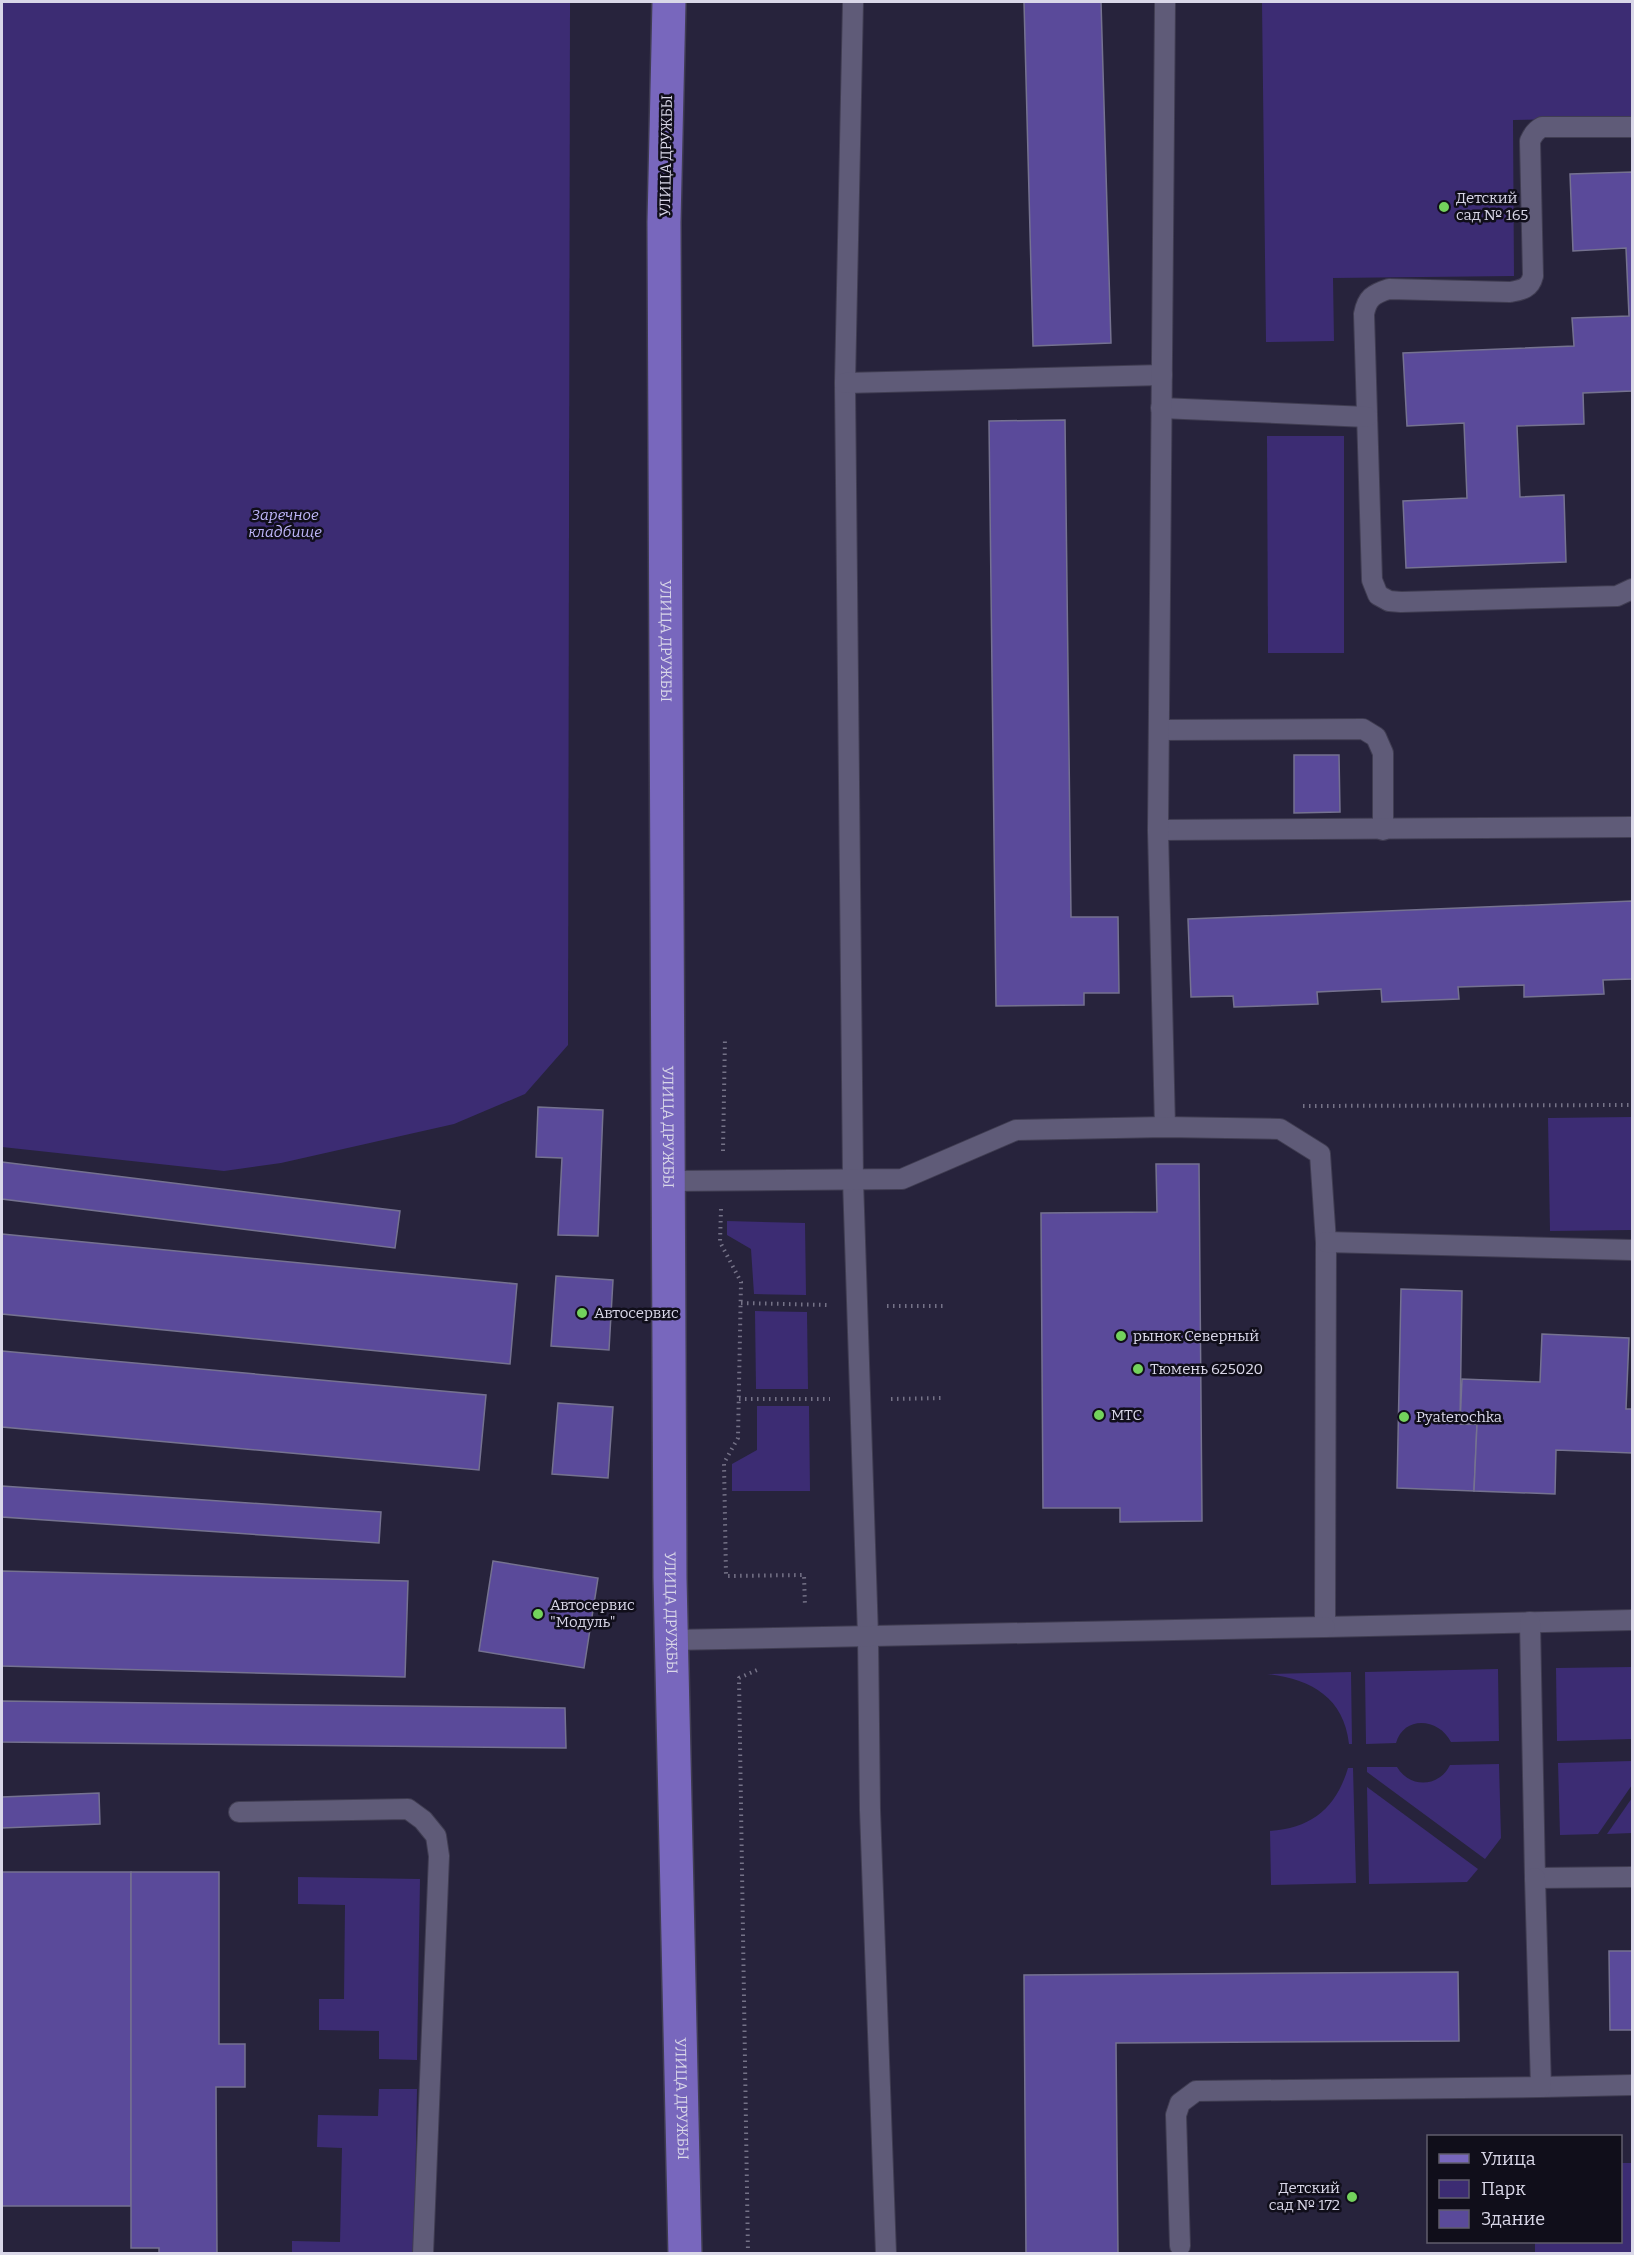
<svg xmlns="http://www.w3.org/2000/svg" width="1634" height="2255" viewBox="0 0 1634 2255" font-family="Bitter,serif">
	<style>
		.green { fill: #3c2c73 }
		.building { fill: #5a4a9a; stroke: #757290; stroke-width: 1.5 }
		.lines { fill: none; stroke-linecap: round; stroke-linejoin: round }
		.service-casing { stroke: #403d52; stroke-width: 22 }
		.primary-casing { stroke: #403d52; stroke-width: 36 }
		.path { stroke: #757287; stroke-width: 4; stroke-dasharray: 1.5 4.5; stroke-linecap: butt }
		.service { stroke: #5f5b78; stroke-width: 20 }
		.primary { stroke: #7867bd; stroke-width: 33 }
		.poi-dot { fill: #73d25c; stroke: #100e1a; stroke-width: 2 }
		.labels { text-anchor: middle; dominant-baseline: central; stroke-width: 5; stroke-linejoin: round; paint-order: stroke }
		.street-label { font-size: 15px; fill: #d9d7e8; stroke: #100e1a }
		.poi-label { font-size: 15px; fill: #d9d7e8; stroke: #100e1a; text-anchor: start }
		.park-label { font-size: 15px; font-style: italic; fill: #bfb7fa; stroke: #100e1a }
	</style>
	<rect width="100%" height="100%" fill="#27233c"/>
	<g class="green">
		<path d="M2,2H570L568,1045L525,1094L454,1124L281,1163L224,1171L2,1147Z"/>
		<path d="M1262,2H1632V118L1513,120L1514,276L1333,278L1334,341L1266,342Z"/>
		<path d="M1267,436H1344V653H1268Z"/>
		<path d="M1632,1117V1230L1550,1231L1548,1118Z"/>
		<path d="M727,1221L805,1223L806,1295L754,1294L751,1249L727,1235Z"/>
		<path d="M755,1311L807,1312L808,1389H756Z"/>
		<path d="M757,1406H809L810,1491H732V1464L757,1450Z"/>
		<path d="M1632,1667V1739L1557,1741L1556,1668Z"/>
		<path d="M1498,1669L1499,1741L1451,1742C1439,1718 1404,1715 1396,1743L1366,1744L1365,1672Z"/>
		<path d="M1351,1672L1352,1744H1349C1344,1697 1310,1679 1267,1674Z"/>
		<path d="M1632,1761V1785L1598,1834L1560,1835L1558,1763Z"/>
		<path d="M1499,1764L1501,1838L1485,1859L1367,1772V1767H1397C1409,1788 1439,1788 1450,1765Z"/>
		<path d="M1348,1768H1353L1356,1883L1271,1885L1270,1831C1312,1828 1336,1808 1348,1768Z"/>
		<path d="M1367,1787L1478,1869L1467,1882L1369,1884Z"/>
		<path d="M1632,1798V1833L1607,1834Z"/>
		<path d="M298,1877L420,1879L417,2060L379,2059V2031L319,2030V1999H344L345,1905L298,1904Z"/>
		<path d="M379,2089H417L414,2253L292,2254V2241L340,2242L342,2148L317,2147L318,2115L378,2116Z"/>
		<path d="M1621,2163H1632V2253H1535V2242H1620Z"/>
	</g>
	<g class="building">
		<path d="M1024,2H1101L1111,343L1033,346Z"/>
		<path d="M1632,172V391L1583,393L1584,424L1517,426L1520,497L1564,495L1566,562L1406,568L1403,501L1467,498L1464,423L1407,426L1403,353L1574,346L1572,318L1629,316L1626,248L1573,251L1570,174Z"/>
		<path d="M1065,420L1071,917H1118L1119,993H1084V1005L996,1006L989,421Z"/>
		<path d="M1294,755H1339L1340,812L1294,813Z"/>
		<path d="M1632,901V979L1603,980L1604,994L1524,997V985L1458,987L1459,999L1382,1002L1381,989L1317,992L1318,1004L1234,1007L1233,996L1191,997L1188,919Z"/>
		<path d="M538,1107L603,1110L598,1236L558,1235L562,1158L536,1157Z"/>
		<path d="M2,1162L400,1211L395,1248L2,1199Z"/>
		<path d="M1156,1164H1199L1202,1521L1120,1522V1508H1043L1041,1213L1157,1212Z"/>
		<path d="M2,1234L517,1284L510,1364L2,1314Z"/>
		<path d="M556,1276L613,1280L609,1350L551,1346Z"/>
		<path d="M1401,1289L1462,1291L1460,1424H1477L1474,1491L1397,1488Z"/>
		<path d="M1542,1334L1629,1338L1626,1409H1632V1453L1556,1450L1555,1494L1474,1491L1477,1424H1460L1462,1379L1540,1382Z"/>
		<path d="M2,1351L486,1395L479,1470L2,1427Z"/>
		<path d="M558,1403L613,1407L608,1478L552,1474Z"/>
		<path d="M2,1486L381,1512L379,1543L2,1517Z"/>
		<path d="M493,1561L598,1578L584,1668L479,1651Z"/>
		<path d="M2,1571L408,1581L405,1677L2,1666Z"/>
		<path d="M2,1701L565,1708L566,1748L2,1742Z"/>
		<path d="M99,1793L100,1824L2,1828V1797Z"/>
		<rect x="2" y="1872" width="129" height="334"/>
		<path d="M131,1872H219V2044H245V2087H216L217,2254H159V2248H131Z"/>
		<path d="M1609,1951H1632V2030H1610Z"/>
		<path d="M1458,1972L1459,2041L1116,2043L1118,2254H1026L1024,1975Z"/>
	</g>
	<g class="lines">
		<g class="service-casing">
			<g id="service">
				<path d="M853,2L845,383L853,1180L868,1636L870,1810L886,2254"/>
				<path d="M1632,127H1542C1536,130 1533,134 1530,141L1533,276C1530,289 1521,290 1510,292L1389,289C1373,294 1367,298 1364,314L1372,580L1378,595L1389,601L1401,602L1617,596L1632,589"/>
				<path d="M845,383L1162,375"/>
				<path d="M1161,408L1367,417"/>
				<path d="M1159,730L1363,729L1376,737L1383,753V830"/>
				<path d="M1158,830L1632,827"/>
				<path d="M1165,1127L1158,830L1165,2"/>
				<path d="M668,1181L902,1179L1016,1130L1165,1127L1280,1129L1320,1154L1326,1242L1325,1627L1632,1620"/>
				<path d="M1326,1242L1632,1250"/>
				<path d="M1530,1622L1535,1878L1632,1877"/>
				<path d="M671,1640L1325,1627"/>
				<path d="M239,1812L408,1809L423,1820L436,1836L439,1856L423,2254"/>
				<path d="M1541,2087L1632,2085"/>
				<path d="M1180,2246L1176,2115L1180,2103L1196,2091L1541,2087L1535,1878"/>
			</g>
		</g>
		<g class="primary-casing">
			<g id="primary">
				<path id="s1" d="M669,2L664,222L670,1578L685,2254"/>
			</g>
		</g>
		<g class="path">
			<path d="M1303,1106L1632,1105"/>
			<path d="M723,1151L725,1037"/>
			<path d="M721,1209L720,1242L741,1282L738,1438L724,1463L726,1576L804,1575L805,1607"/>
			<path d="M741,1303L828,1305"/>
			<path d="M887,1306H943"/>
			<path d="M739,1399H830"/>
			<path d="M891,1399L944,1398"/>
			<path d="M748,2254L739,1678L757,1670"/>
		</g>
		<use href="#service" class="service"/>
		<use href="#primary" class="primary"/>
	</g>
	<g class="poi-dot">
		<circle cx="1444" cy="207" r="6"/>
		<circle cx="582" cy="1313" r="6"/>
		<circle cx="1121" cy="1336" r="6"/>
		<circle cx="1138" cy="1369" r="6"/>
		<circle cx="1099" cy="1415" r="6"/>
		<circle cx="1404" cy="1417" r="6"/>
		<circle cx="538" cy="1614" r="6"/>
		<circle cx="1352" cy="2197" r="6"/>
	</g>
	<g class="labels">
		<g class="street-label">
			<text transform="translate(666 156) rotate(-89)">УЛИЦА ДРУЖБЫ</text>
			<text stroke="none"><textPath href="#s1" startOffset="639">УЛИЦА ДРУЖБЫ</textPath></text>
			<text stroke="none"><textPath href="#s1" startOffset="1125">УЛИЦА ДРУЖБЫ</textPath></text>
			<text stroke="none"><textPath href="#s1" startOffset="1611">УЛИЦА ДРУЖБЫ</textPath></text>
			<text stroke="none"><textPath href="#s1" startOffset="2097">УЛИЦА ДРУЖБЫ</textPath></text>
		</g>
		<g class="poi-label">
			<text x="1456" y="198">Детский<tspan x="1456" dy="17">сад № 165</tspan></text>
			<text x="594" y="1313">Автосервис</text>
			<text x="1133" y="1336">рынок Северный</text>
			<text x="1150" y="1369">Тюмень 625020</text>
			<text x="1111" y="1415">МТС</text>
			<text x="1416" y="1417">Pyaterochka</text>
			<text x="550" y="1605">Автосервис<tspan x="550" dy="17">"Модуль"</tspan></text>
			<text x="1340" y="2188" text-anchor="end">Детский<tspan x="1340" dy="17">сад № 172</tspan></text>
		</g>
		<g class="park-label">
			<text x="285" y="515">Заречное<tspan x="285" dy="17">кладбище</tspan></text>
		</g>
	</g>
	<rect width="1634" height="2255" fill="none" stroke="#d9d7e8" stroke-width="6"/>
	<rect x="1427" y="2135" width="195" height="108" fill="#100e1a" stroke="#605e6c" stroke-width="1.5"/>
	<rect x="1439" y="2154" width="30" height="9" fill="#7867bd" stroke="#605e6c" stroke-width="1.5"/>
	<text x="1481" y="2165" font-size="18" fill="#d9d7e8">Улица</text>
	<rect x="1439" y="2180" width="30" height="18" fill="#3c2c73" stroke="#605e6c" stroke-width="1.5"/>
	<text x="1481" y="2195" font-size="18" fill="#d9d7e8">Парк</text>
	<rect x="1439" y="2210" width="30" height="18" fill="#5a4a9a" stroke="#605e6c" stroke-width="1.5"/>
	<text x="1481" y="2225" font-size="18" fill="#d9d7e8">Здание</text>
</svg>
